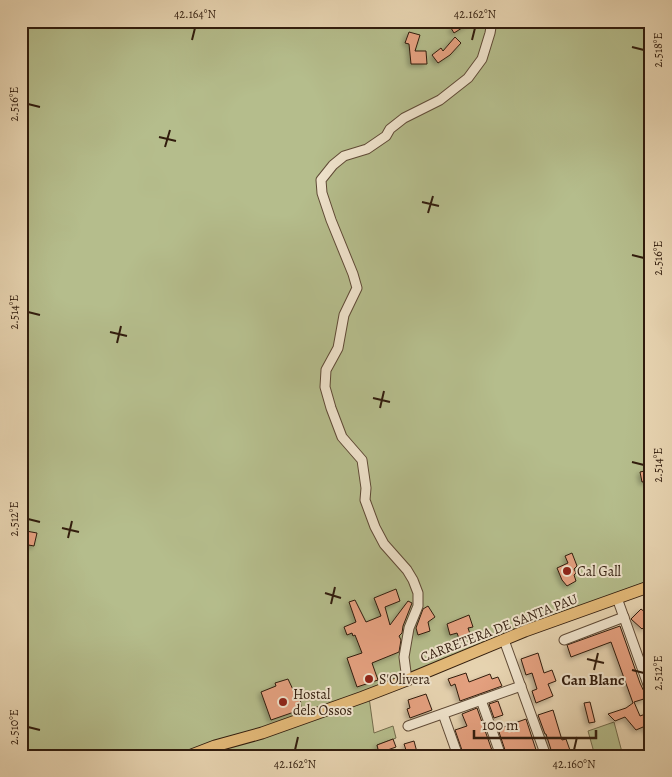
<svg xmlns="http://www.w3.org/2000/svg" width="672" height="777" viewBox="0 0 672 777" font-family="Alegreya,serif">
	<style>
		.green { fill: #b5bd8c; stroke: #736c4c }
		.building { fill: #e5a180; stroke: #311c0d; filter: url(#shadow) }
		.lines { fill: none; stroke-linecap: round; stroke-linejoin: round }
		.minor-casing { stroke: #5f4a36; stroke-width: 11 }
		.major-casing { stroke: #311c0d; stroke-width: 13 }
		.minor { stroke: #f0e4cd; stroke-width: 9 }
		.major { stroke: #e4ba79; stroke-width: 11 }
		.ticks { fill: none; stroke: #311c0d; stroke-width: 2 }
		.poi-dot { fill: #8f2418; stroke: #f0e4cd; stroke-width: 2 }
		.labels { text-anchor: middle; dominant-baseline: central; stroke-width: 4; stroke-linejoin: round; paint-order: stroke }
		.poi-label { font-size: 14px; fill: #311c0d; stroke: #f0e4cd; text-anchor: start }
		.street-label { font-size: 14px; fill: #311c0d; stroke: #f0e4cd }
		.neighbourhood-label { font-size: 15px; font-weight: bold; fill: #311c0d; stroke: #f0e4cd }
		.neatline { fill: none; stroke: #311c0d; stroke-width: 2 }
		.ticks-label { font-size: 12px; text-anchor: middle; fill: #311c0d }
	</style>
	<defs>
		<filter id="shadow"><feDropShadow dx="-2.5" dy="2.5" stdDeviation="2.5" flood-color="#0004"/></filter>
	</defs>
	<rect width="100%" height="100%" fill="#e8d5b2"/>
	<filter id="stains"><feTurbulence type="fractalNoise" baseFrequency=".004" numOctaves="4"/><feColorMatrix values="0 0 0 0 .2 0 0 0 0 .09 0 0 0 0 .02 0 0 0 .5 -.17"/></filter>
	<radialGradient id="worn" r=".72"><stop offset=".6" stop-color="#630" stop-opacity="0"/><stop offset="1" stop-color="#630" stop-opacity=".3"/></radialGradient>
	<g class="green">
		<path d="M21,21H651V586L368,690L374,733L393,726L396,738L377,745L379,756H21Z"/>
		<path d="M614,722L623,756H595L588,731Z"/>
	</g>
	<g class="building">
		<path d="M460,21H473L454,33L451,28Z"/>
		<path d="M409,32L420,35L415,51H426L427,64H411L409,44L405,43Z"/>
		<path d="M455,37L461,43L450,55L438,63L432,55L441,48L443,51Z"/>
		<path d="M649,470L651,480L642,482L640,472Z"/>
		<path d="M26,531L37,533L34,546L23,544Z"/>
		<path d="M572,553L577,566L574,569L576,573L574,575L576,581L567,586L562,580L557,568L568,563L565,556Z"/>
		<path d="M396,589L400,601L385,607L390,625L408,601L412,603L403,626L402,633L399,636L401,640L399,652L372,663L378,680L357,687L347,658L362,653L355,635L353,636L352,633L347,635L344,627L356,622L349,602L355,600L366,622L381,616L374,598Z"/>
		<path d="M428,606L435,617L428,622L430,631L418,635L416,628L423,609Z"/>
		<path d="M641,609L646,613L644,616L650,622L642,629L631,619Z"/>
		<path d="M469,615L473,627L468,628L471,637L460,641L457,633L450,635L447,624Z"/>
		<path d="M620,626L640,683L647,698L634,702L640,716L651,712V735L643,727L636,730L625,717L615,721L608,714L626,708L633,703L611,642L571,657L567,645Z"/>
		<path d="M538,653L544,673L552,670L556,681L548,684L553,696L536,703L532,691L537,689L532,673L526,675L521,659Z"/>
		<path d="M466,673L469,682L490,674L492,679L498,677L502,686L460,701L455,684L451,686L448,679Z"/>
		<path d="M288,679L296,696H300L301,707L299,708L297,711L271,720L261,692L276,686L275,683Z"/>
		<path d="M426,694L432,710L410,718L407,709L410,708L408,700Z"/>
		<path d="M498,701L503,715L494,718L489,704Z"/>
		<path d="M590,702L595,722L589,723L584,703Z"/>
		<path d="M477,708L494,756H483L482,751L464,756L455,730L467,726L462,714Z"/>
		<path d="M553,710L562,740L566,739L572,756H553L546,734H545L538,715Z"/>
		<path d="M526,719L538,756H507L498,729Z"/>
		<path d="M393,739L396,747L379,753L377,745Z"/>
		<path d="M414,741L418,756H408L404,744Z"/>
	</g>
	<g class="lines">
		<g class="minor-casing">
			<g id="minor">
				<path d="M617,598L651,693"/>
				<path d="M504,640L546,756"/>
				<path d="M564,640L624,617"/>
				<path d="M407,680L404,657L409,628L418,606V593L413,580L407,570L384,544L375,527L365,500L366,488L362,460L342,437L331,408L325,387L326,370L338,348L344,315L357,288L353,274L331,220L322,193L321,180L333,165L344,156L367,149L386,136L390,129L404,118L440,100L468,78L482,59L490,33L492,21"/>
				<path d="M481,700L501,756"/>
				<path d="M443,714L458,756"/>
				<path d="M408,726L521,686"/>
			</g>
		</g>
		<g class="major-casing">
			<path id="major" d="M189,756L215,746L262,733L363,697L407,680L525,631L651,586"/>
		</g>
		<use href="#minor" class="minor"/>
		<use href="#major" class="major"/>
	</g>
	<path class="ticks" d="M192,40L195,28M472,40L475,28M632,47L644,50M28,104L40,107M159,137L176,141M165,147L170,130M422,202L439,206M428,213L433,196M632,255L644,258M28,312L40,315M110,332L127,336M117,343L121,326M373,398L390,402M380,408L384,391M632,462L644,465M28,519L40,522M62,528L79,532M68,538L72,521M325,593L341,598M331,604L335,587M587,659L604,663M594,670L598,653M632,670L644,673M28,727L40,730M295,750L298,737M574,750L577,737"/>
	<g class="poi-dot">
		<circle cx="567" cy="571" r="5"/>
		<circle cx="369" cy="679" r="5"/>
		<circle cx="283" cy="702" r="5"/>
	</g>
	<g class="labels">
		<g class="poi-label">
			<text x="577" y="571">Cal Gall</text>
			<text x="379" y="679">S'Olivera</text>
			<text x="293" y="694">Hostal<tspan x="293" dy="16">dels Ossos</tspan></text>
		</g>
		<g class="street-label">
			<text transform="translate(499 628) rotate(-21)">CARRETERA DE SANTA PAU</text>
		</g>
		<g class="neighbourhood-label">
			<text x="593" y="680">Can Blanc</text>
		</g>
	</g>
	<rect width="672" height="777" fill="none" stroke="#e8d5b2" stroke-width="55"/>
	<path d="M474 730v8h122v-8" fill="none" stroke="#311c0d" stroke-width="2.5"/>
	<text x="482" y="730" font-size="15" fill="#311c0d" stroke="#f0e4cd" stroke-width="4" paint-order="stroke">100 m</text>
	<rect x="28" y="28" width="616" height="722" class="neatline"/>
	<g class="ticks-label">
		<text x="195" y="18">42.164°N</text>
		<text x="475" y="18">42.162°N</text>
		<text transform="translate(658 50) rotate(-90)" y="4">2.518°E</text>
		<text transform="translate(14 104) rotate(-90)" y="4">2.516°E</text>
		<text transform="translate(658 258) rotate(-90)" y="4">2.516°E</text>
		<text transform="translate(14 312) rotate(-90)" y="4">2.514°E</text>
		<text transform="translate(658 465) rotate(-90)" y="4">2.514°E</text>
		<text transform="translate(14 519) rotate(-90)" y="4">2.512°E</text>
		<text transform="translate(658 673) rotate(-90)" y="4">2.512°E</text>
		<text transform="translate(14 727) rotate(-90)" y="4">2.510°E</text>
		<text x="295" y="768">42.162°N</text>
		<text x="574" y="768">42.160°N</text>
	</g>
	<rect width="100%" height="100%" filter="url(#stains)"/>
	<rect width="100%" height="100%" fill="url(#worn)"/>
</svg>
